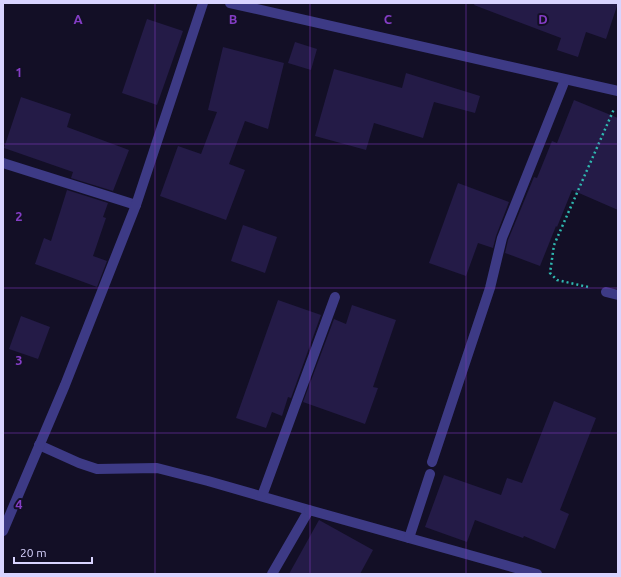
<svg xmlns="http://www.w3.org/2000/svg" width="621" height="577" viewBox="0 0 621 577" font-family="Ubuntu,sans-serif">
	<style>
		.building { fill: #241b47 }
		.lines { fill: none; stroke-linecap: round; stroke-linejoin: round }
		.path { stroke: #2fb8b0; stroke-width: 2.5; stroke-dasharray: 2 3; stroke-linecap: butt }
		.minor { stroke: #3d3a85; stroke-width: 10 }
		.grid { fill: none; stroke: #843dc5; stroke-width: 1; stroke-opacity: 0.55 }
		.grid-label { font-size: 13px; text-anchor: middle; font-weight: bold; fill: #843dc5; stroke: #130f26; stroke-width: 4; stroke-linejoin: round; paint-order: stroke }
	</style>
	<rect width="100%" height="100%" fill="#130f26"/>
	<g class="building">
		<path d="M475,3H618L606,39L586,32L578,57L557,50L561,38L474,5Z"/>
		<path d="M147,19L183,31L157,105L122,93Z"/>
		<path d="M295,42L317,49L311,70L288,63Z"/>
		<path d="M223,47L284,63L268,129L245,121L229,164L245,170L226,220L160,196L178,146L201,154L217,112L208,110Z"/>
		<path d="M334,69L402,88L406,73L480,96L475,113L434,102L423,138L374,123L366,150L315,136Z"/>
		<path d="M21,97L71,114L67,127L129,150L113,191L71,178L73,172L4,148Z"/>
		<path d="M574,100L618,118V210L572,190L557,227L556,226L540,266L505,253L508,240L534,177L537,178L552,141L557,143Z"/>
		<path d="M458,183L509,202L496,236L493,248L478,243L466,276L429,263Z"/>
		<path d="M67,190L108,203L103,217L106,218L93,256L107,261L97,287L35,264L44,238L51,241Z"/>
		<path d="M243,225L277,237L265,273L231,261Z"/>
		<path d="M278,300L321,315L291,398L288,397L282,416L272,412L266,428L236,418Z"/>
		<path d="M352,305L396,320L373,387L378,388L365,424L303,402L334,319L346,324Z"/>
		<path d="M21,316L50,327L38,359L9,349Z"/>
		<path d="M554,401L596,418L560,510L569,514L555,549L524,536L523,538L475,520L467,542L425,527L444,475L501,495L507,478L522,483Z"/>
		<path d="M319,520L373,550L360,574H289Z"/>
	</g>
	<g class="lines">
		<path class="path" d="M588,287L557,280L550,273L554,245L614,109"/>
		<g class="minor">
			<path d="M230,3L618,91"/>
			<path d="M3,163L136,205"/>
			<path d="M606,292L618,295"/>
			<path d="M39,445L79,463L97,469L157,468L208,481L309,510L272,574"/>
			<path d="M432,462L490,288L502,238L565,80"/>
			<path d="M262,496L335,297"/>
			<path d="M309,510L537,574"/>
			<path d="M3,531L65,385L136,205L203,3"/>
			<path d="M409,538L430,474"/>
		</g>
	</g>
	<path class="grid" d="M155,3V574M310,3V574M466,3V574M3,144H618M3,288H618M3,433H618"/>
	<g class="grid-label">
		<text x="78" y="24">A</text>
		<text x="233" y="24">B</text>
		<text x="388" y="24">C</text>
		<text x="543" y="24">D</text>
		<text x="19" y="77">1</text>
		<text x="19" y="221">2</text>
		<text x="19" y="365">3</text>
		<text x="19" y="509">4</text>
	</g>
	<rect width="621" height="577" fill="none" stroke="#d9d4ff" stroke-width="8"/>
	<path d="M14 557v6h78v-6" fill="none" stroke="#d9d4ff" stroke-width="2"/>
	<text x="20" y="557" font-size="12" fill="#d9d4ff" stroke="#130f26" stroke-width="3" paint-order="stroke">20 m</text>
</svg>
